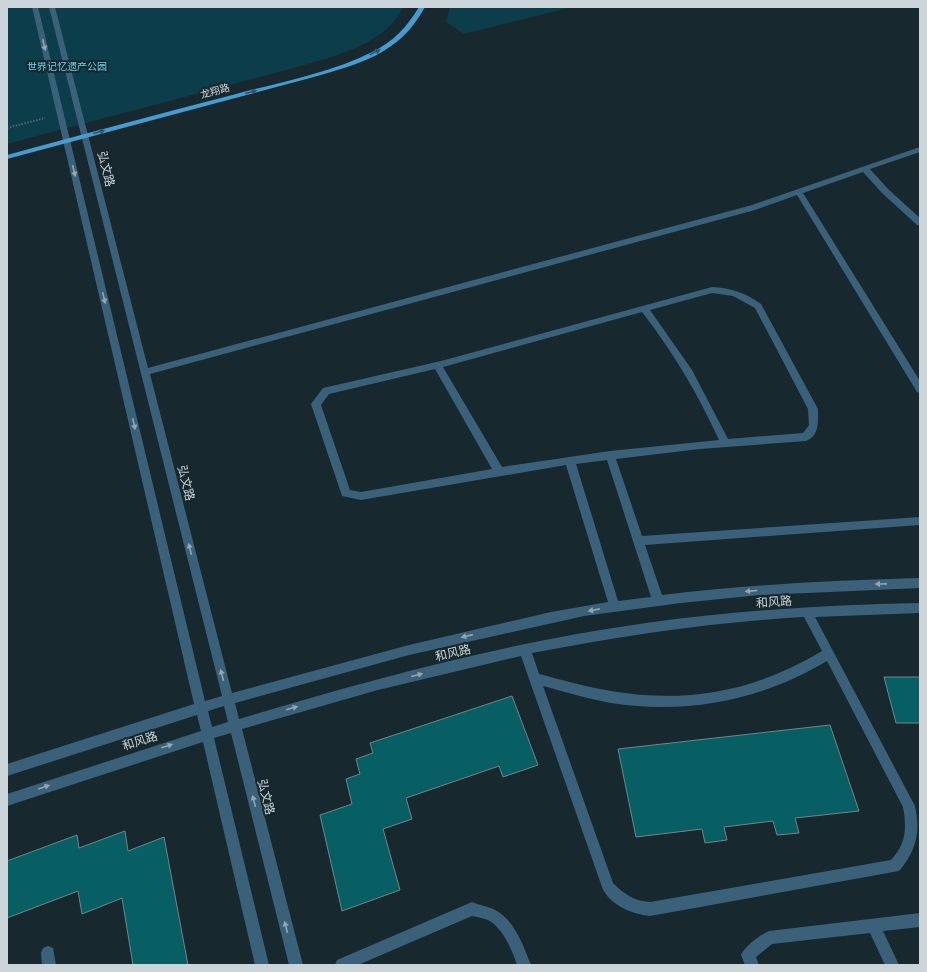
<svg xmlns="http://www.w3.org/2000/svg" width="927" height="972" viewBox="0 0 927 972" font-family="'Asap Condensed','Noto Sans SC',sans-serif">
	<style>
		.green { fill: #0b3d4a }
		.building { fill: #075e63; stroke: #718789 }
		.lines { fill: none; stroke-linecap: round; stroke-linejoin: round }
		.path { stroke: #56646a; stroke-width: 2; stroke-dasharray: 1.5 1.5; stroke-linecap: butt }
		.minor { fill: #3b617a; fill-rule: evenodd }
		.major { fill: #469cd0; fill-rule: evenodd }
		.oneway { fill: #91a7b3 }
		.oneway2 { fill: #2a566f }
		.labels { text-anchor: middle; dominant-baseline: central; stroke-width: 4; stroke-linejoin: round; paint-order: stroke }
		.far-park-label { font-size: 10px; fill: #6dd1ef; stroke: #17282e }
		.far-street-label { font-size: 10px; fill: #cbd5d9; stroke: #17282e }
		.street-label { font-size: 12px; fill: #cbd5d9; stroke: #17282e }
	</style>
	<rect width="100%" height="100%" fill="#17282e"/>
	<g class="green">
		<path d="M7,7H403C388,43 335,56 301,66L7,144Z"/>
		<path d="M450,7H573L464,34L446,22Z"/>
	</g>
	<g class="building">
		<path d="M884,677H920V723H896Z"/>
		<path d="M512,696L538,765L503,777L499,766L406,798L412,819L383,829L400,890L342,911L320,815L352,804L346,779L360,774L356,759L373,753L370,743Z"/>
		<path d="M830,725L859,811L795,818L799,833L777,835L773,821L724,827L727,840L705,843L702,829L636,837L618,749Z"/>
		<path d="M125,831L128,851L164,837L188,965H133L122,898L82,914L78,891L7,918V861L77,835L79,848Z"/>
	</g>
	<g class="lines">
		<path class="path" d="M7,128L45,118"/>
		<g class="minor">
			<path d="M32,7H38L205,701L222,696L49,7H55L148,368L752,205L920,147V152L870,169L888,189L920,218V226L917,225L882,193L863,172L803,193L920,381V393L917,392L797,195L755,210L150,374L232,693L409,645L551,612L608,602L566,465L361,500L342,496L341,493L311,404L323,388L441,361L712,287C731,288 746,293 761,304L818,409C818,420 820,436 806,441L700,449L616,459L642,536L920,517V525L645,545L662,595C747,585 834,580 920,578V588L760,595L681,603L584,616L409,655L235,703L239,719C372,679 508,642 646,623C737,610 828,605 920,603V613L815,617L915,806C921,832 916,851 899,871L650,916C632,914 609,905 602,887L521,656L378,690L242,729L303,965H289L231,733L214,738L269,965H255L203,742L7,806V794L201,731L197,715L7,776V764L194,704ZM712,293L733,296L755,308L808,409L809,425L803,433L728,439L692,370L650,310ZM642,312C673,352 698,394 719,440L610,451L502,467L443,367ZM435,369L492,469L361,492L350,490L321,405L329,394ZM607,460L651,597L618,601L576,464ZM804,617L822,651C756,691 687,704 611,691C586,687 563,680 539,674L532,653C622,636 712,622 804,617ZM827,661L903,807C907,829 906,844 891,860L650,902C634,901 624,894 613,883L543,686C566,692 588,699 611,703C687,715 762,700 827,661ZM224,706L228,722L212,727L208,711Z"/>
			<path d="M472,902C479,905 486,906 493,909C514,918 523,945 531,965H517C512,950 503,928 488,920C483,918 477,917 472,916L358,965H335L337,960Z"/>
			<path d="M920,913V927L883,931L899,965H885L870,933L772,944L756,957L759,965H745L741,955C745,946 760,935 769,931Z"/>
			<path d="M48,946L53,948L56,965H42L41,953L43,948Z"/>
		</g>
		<path class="major" d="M419,7H425C399,55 359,64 310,78L7,159V155C83,134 159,114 236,94C281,82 330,73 372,52C393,42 407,27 419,7Z"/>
	</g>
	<defs><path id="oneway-solid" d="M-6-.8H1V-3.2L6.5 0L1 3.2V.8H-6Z"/></defs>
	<g class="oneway">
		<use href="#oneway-solid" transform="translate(44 45) rotate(77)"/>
		<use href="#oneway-solid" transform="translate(74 171) rotate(77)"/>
		<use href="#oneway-solid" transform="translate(104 298) rotate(77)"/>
		<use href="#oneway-solid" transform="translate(134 424) rotate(77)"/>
		<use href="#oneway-solid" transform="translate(190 549) rotate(-104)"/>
		<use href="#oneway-solid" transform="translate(881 584) rotate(179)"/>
		<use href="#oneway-solid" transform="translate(751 591) rotate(175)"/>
		<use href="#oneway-solid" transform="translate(594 610) rotate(169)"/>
		<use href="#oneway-solid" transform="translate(467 636) rotate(167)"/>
		<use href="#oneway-solid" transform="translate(222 675) rotate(-104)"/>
		<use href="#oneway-solid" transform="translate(417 675) rotate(-14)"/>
		<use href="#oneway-solid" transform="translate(292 708) rotate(-16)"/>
		<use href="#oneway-solid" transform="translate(167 746) rotate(-17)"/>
		<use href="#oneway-solid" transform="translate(44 787) rotate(-19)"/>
		<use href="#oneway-solid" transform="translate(254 801) rotate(-104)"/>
		<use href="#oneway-solid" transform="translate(286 927) rotate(-104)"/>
	</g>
	<g class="oneway2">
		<use href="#oneway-solid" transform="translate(375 52) rotate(-27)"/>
		<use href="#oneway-solid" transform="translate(251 92) rotate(-15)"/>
		<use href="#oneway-solid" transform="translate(99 132) rotate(-15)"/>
	</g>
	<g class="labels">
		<g class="far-park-label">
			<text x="67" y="66">世界记忆遗产公园</text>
		</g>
		<g class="far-street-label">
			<text transform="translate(215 91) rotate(-15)">龙翔路</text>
		</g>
		<g class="street-label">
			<text transform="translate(106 169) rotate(76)">弘文路</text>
			<text transform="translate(186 483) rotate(76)">弘文路</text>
			<text transform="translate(774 602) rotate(-4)">和风路</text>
			<text transform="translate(453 653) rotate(-13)">和风路</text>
			<text transform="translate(140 741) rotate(-18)">和风路</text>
			<text transform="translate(266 797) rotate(76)">弘文路</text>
		</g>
	</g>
	<rect width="927" height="972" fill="none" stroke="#cbd5d9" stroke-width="16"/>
</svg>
